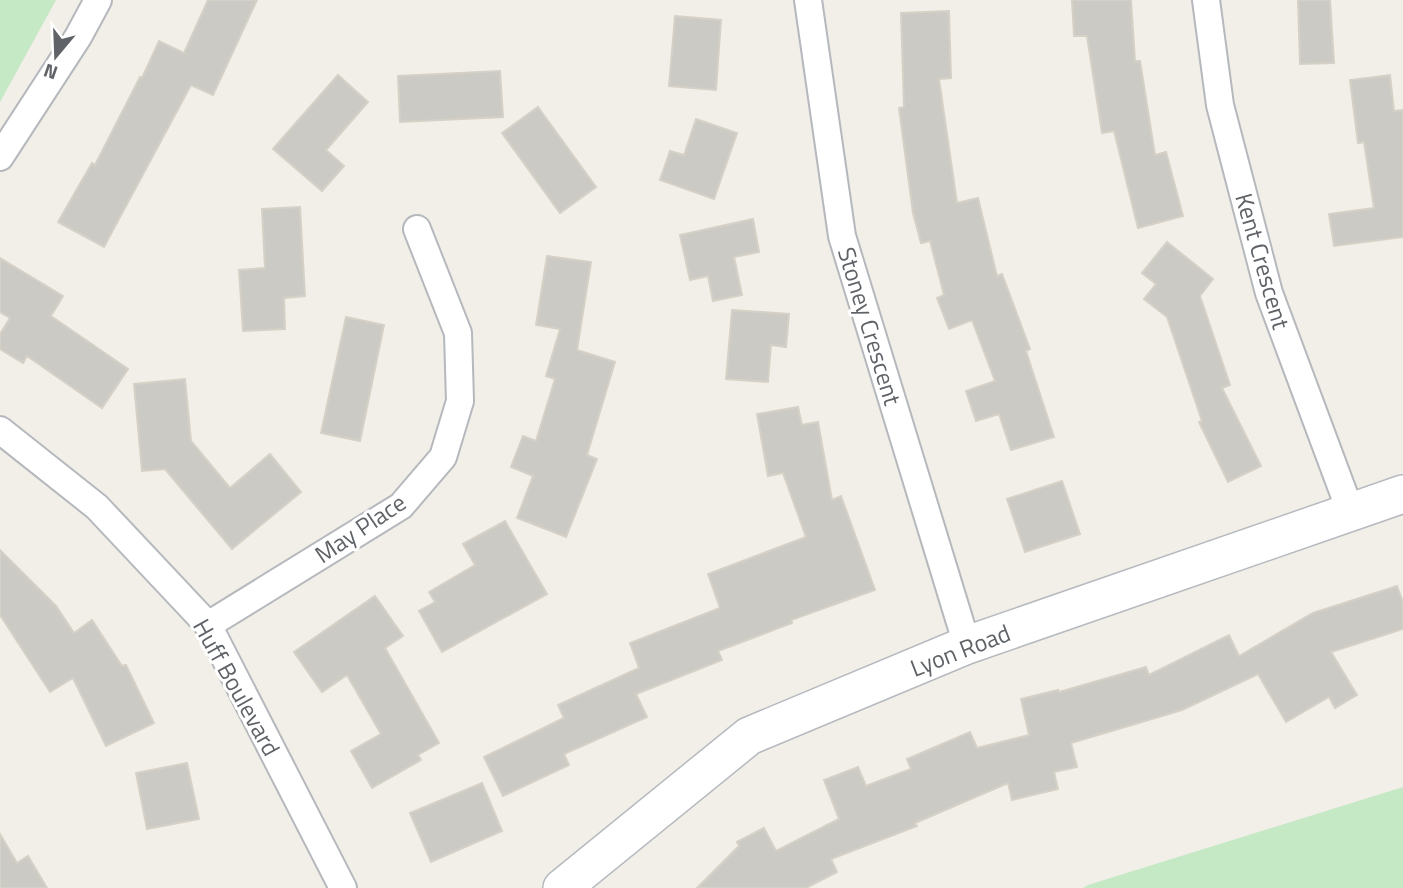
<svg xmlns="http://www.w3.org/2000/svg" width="1403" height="888" viewBox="0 0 1403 888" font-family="'Titillium Web',sans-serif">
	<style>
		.green { fill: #c5e8c5 }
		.building { fill: #cccac5; stroke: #d6d1c6; stroke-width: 2 }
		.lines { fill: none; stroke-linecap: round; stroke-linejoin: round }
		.street-casing { stroke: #b5b8bc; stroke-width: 30 }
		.secondary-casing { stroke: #b6babf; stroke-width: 40 }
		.street { stroke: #fff; stroke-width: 26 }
		.secondary { stroke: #fff; stroke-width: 37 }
		.labels { text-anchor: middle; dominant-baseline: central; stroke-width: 6; stroke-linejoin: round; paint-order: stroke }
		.street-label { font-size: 24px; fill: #5f6368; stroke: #fff }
	</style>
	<rect width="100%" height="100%" fill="#f1efe8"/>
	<g class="green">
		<path d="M0,0H56L0,102Z"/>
		<path d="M1403,787V888H1083L1088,885Z"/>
	</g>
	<g class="building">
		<path d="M208,0H257L213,95L191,85L104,247L58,222L92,163L95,165L140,77L142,78L159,41L184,53Z"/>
		<path d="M1072,0H1131L1135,61H1140L1155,155L1166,152L1183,216L1138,228L1114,131L1102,133L1087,36H1074Z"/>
		<path d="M1298,0H1330L1334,63L1300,64Z"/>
		<path d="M949,11L951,78L939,79L957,203L978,198L997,276L1002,274L1030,349L1026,351L1054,437L1011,450L999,414L976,421L966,391L995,381L972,320L949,329L937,298L944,295L930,241L921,243L913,213L899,108L904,107L901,13Z"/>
		<path d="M675,16L721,20L716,90L669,86Z"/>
		<path d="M500,71L503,117L400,122L398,76Z"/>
		<path d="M338,75L368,102L326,150L344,166L322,191L273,149Z"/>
		<path d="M1390,75L1394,111L1403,110V237L1334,246L1329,214L1374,208L1364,142L1358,143L1350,80Z"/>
		<path d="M538,107L596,187L560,213L502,133Z"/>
		<path d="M696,119L737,133L714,199L660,180L670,151L684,155Z"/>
		<path d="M300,207L305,296L284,298L285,329L243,331L239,270L265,268L262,209Z"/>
		<path d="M753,219L759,252L734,257L742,295L713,301L708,276L690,280L680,235Z"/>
		<path d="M1167,242L1213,279L1200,296L1230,385L1222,388L1261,466L1228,482L1199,422L1202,421L1167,317L1144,299L1156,284L1142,273Z"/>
		<path d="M547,256L591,262L577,350L615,362L587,455L597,459L566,537L517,518L533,476L511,467L523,436L536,441L555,379L546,376L560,329L536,325Z"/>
		<path d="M0,258L63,296L51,316L128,369L102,408L27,356L23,363L0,349V334L10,318L0,312Z"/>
		<path d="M732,310L789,314L786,347L771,345L768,382L726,379Z"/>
		<path d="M346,317L384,325L360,441L321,433Z"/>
		<path d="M185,379L191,441L230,488L270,454L301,492L232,549L165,469L142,471L134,384Z"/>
		<path d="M798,407L802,425L818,422L832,500L841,496L875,590L791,620L792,623L718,651L722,660L636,694L647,717L564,754L569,765L503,796L484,757L564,718L558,705L639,668L630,643L720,608L708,574L806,537L783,473L768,476L757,414Z"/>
		<path d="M1062,481L1080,534L1025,552L1007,499Z"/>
		<path d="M505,521L547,594L442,652L419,611L435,602L429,592L475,565L463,544Z"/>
		<path d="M0,550L56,606L74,633L92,620L122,666L126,665L154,723L106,746L73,678L50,692L0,615Z"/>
		<path d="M1397,586L1403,602V629L1331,652L1357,695L1335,708L1329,697L1286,722L1258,674L1182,710L1071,743L1077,767L1054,772L1058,789L1012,800L1008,783L915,823L917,826L831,859L837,872L806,888H697L739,846L737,842L764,828L776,851L839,819L824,780L858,767L866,786L911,769L907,759L970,732L977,748L1029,735L1021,699L1058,690L1059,692L1146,667L1149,675L1229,635L1239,656L1313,613Z"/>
		<path d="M375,596L403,636L385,648L439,743L418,755L421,760L372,788L351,751L381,734L347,675L322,692L294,652Z"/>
		<path d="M187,763L199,819L147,829L136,773Z"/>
		<path d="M482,783L502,831L431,862L410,813Z"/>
		<path d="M0,834L17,863L28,856L47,888H0Z"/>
	</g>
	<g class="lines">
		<g class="street-casing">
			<g id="street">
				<path d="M808,0L842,236L967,645"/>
				<path d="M1206,0L1220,105L1269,293L1351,513"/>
				<path d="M0,157L78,37L98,0"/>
				<path d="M0,430L97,507L208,625L343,888"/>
				<path d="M208,625L401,506L443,457L460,401L458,333L417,229"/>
			</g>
		</g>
		<g class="secondary-casing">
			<path id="secondary" d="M562,888L749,736L967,645L1403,494"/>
		</g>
		<use href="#street" class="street"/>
		<use href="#secondary" class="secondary"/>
	</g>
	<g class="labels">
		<g class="street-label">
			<text transform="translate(1263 261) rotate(74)">Kent Crescent</text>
			<text transform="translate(870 326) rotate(73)">Stoney Crescent</text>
			<text transform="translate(360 528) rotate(-34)">May Place</text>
			<text transform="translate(960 650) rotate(-21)">Lyon Road</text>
			<text transform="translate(237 687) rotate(61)">Huff Boulevard</text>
		</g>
	</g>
	<g transform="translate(56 56) rotate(199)" stroke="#ffffff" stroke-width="5" paint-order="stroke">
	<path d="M0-5L12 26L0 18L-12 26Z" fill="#5f6368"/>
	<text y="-10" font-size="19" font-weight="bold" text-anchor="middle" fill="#5f6368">N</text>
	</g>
</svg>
